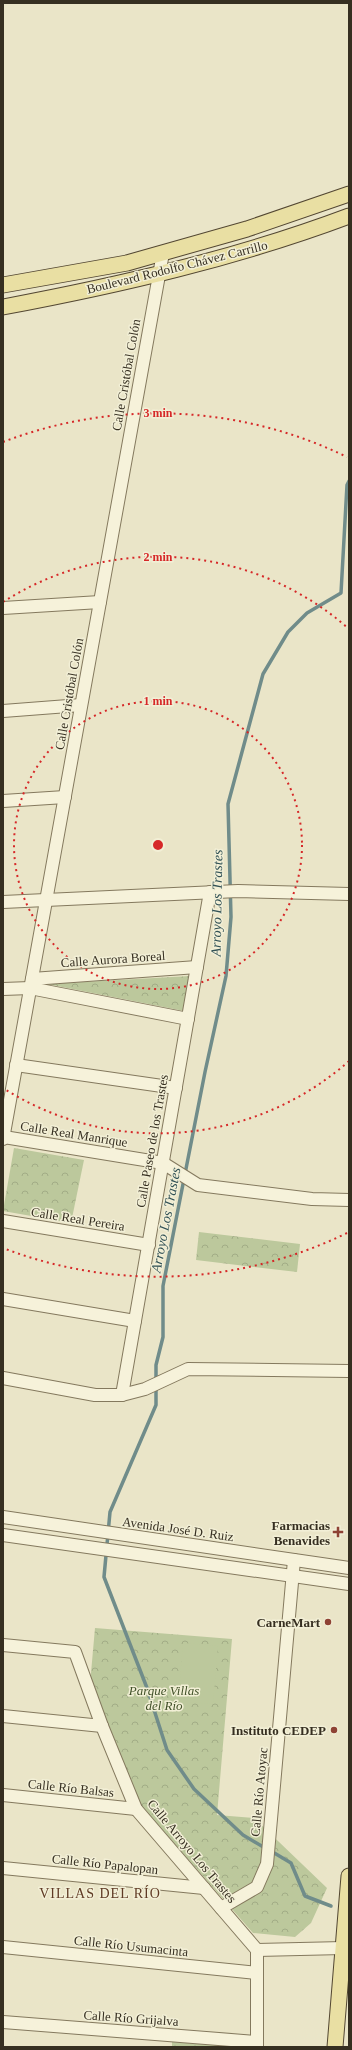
<svg xmlns="http://www.w3.org/2000/svg" width="352" height="2050" viewBox="0 0 352 2050" font-family="Georgia,serif">
	<style>
		.park { fill: url(#park-crowns) }
		.garden { fill: #bcc89c }
		.lines { fill: none; stroke-linecap: round; stroke-linejoin: round }
		.stream { stroke: #708c8a; stroke-width: 3.5 }
		.minor-casing { stroke: #84795e; stroke-width: 14 }
		.major-casing { stroke: #534732; stroke-width: 17 }
		.minor { stroke: #f6f2da; stroke-width: 12 }
		.major { stroke: #e9dfa3; stroke-width: 15 }
		.ring { fill: none; stroke: #d62828; stroke-width: 2; stroke-dasharray: 2 4 }
		.poi-dot { fill: #8e4234; stroke: #f2efd6; stroke-width: 1.5 }
		.labels { text-anchor: middle; dominant-baseline: central; stroke-width: 3; stroke-linejoin: round; paint-order: stroke }
		.street-label { font-size: 13px; fill: #362f21; stroke: #f2efd6 }
		.poi-label { font-size: 13px; font-weight: bold; fill: #362f21; stroke: #f2efd6; text-anchor: end }
		.park-label { font-size: 13px; font-style: italic; fill: #415129; stroke: #f2efd6 }
		.water-label { font-size: 14px; font-style: italic; fill: #315155; stroke: #f2efd6 }
		.neighbourhood-label { font-size: 14px; letter-spacing: 1px; fill: #5f3a24; stroke: #f2efd6 }
		.centre { fill: #d62828; stroke: #f2efd6; stroke-width: 2 }
		.ring-label { font-size: 12px; text-anchor: middle; font-weight: bold; fill: #d62828; stroke: #f2efd6; stroke-width: 3; stroke-linejoin: round; paint-order: stroke }
	</style>
	<defs>
		<pattern id="park-crowns" width="20" height="18" patternUnits="userSpaceOnUse"><rect width="20" height="18" fill="#bcc89c"/><path d="M2 6a3 3 0 1 1 6 0M12 15a3 3 0 1 1 6 0" fill="none" stroke="#a2ac86"/></pattern>
	</defs>
	<rect width="100%" height="100%" fill="#eae5c8"/>
	<g class="park">
		<path d="M190,976L184,1011L47,984Z"/>
		<path d="M14,1148L84,1160L71,1223L3,1211Z"/>
		<path d="M199,1232L300,1244L297,1272L196,1260Z"/>
		<path d="M95,1628L232,1639L217,1815L254,1818L327,1888L311,1923L295,1937L253,1933L136,1800L90,1684Z"/>
		<path d="M172,2042L247,2047H172Z"/>
	</g>
	<path class="garden" d="M183,1643L218,1646L213,1704L178,1701Z"/>
	<g class="lines">
		<g class="stream">
			<path d="M265,1848L243,1835L194,1789L167,1750L147,1688L104,1577L110,1512L156,1405V1365L163,1337V1286L205,1072L226,976L231,917L228,804L263,674L288,632L307,613L341,593L347,485L349,481"/>
			<path d="M271,1851L291,1863L305,1896L331,1906"/>
		</g>
		<g class="minor-casing">
			<g id="minor">
				<path d="M3,608L100,602"/>
				<path d="M3,711L81,705"/>
				<path d="M3,801L65,797"/>
				<path d="M3,902L238,891L349,894"/>
				<path d="M32,979L197,967"/>
				<path d="M3,989L30,988L188,1019"/>
				<path d="M16,1065L176,1088"/>
				<path d="M4,1137L163,1163L198,1185L312,1199L349,1200"/>
				<path d="M3,1139L163,253"/>
				<path d="M3,1221L149,1245"/>
				<path d="M3,1299L135,1321"/>
				<path d="M3,1378L95,1395H122L145,1389L188,1369L349,1371"/>
				<path d="M122,1395L210,892"/>
				<path d="M3,1517L349,1568"/>
				<path d="M3,1535L349,1584"/>
				<path d="M3,1645L75,1652L102,1726L136,1809L257,1950"/>
				<path d="M3,1716L102,1726"/>
				<path d="M3,1795L136,1809"/>
				<path d="M3,1868L204,1888"/>
				<path d="M221,1908L257,1887L267,1864L294,1560"/>
				<path d="M3,1947L257,1973"/>
				<path d="M257,1950L343,1948"/>
				<path d="M3,2022L257,2042"/>
				<path d="M257,2047V1950"/>
			</g>
		</g>
		<g class="major-casing">
			<g id="major">
				<path d="M3,285L127,263L247,229L349,194"/>
				<path d="M3,307C120,285 237,258 349,216"/>
				<path d="M335,2047L349,1876"/>
			</g>
		</g>
		<use href="#minor" class="minor"/>
		<use href="#major" class="major"/>
	</g>
	<g class="ring">
		<circle cx="158" cy="845" r="144"/>
		<path d="M349 1061A288 288 0 0 1 3 1088M3 602A288 288 0 0 1 349 629"/>
		<path d="M347 1233A432 432 0 0 1 3 1248M3 442A432 432 0 0 1 347 457"/>
	</g>
	<g class="poi-dot">
		<path d="M336 1526h4v4h4v4h-4v4h-4v-4h-4v-4h4z"/>
		<circle cx="328" cy="1622" r="4"/>
		<circle cx="334" cy="1730" r="4"/>
	</g>
	<g class="labels">
		<g class="street-label">
			<text transform="translate(177 267) rotate(-14)">Boulevard Rodolfo Chávez Carrillo</text>
			<text transform="translate(126 375) rotate(-80)">Calle Cristóbal Colón</text>
			<text transform="translate(69 694) rotate(-80)">Calle Cristóbal Colón</text>
			<text transform="translate(113 959) rotate(-4)">Calle Aurora Boreal</text>
			<text transform="translate(74 1134) rotate(9)">Calle Real Manrique</text>
			<text transform="translate(152 1141) rotate(-80)">Calle Paseo de los Trastes</text>
			<text transform="translate(78 1219) rotate(9)">Calle Real Pereira</text>
			<text transform="translate(178 1529) rotate(8)">Avenida José D. Ruiz</text>
			<text transform="translate(71 1788) rotate(6)">Calle Río Balsas</text>
			<text transform="translate(259 1792) rotate(-85)">Calle Río Atoyac</text>
			<text transform="translate(192 1851) rotate(50)">Calle Arroyo Los Trastes</text>
			<text transform="translate(105 1864) rotate(6)">Calle Río Papalopan</text>
			<text transform="translate(131 1946) rotate(6)">Calle Río Usumacinta</text>
			<text transform="translate(131 2018) rotate(4)">Calle Río Grijalva</text>
		</g>
		<g class="poi-label">
			<text x="330" y="1525">Farmacias<tspan x="330" dy="15">Benavides</tspan></text>
			<text x="320" y="1622">CarneMart</text>
			<text x="326" y="1730">Instituto CEDEP</text>
		</g>
		<g class="park-label">
			<text x="164" y="1690">Parque Villas<tspan x="164" dy="15">del Río</tspan></text>
		</g>
		<g class="water-label">
			<text transform="translate(217 903) rotate(-89)">Arroyo Los Trastes</text>
			<text transform="translate(166 1220) rotate(-79)">Arroyo Los Trastes</text>
		</g>
		<g class="neighbourhood-label">
			<text x="100" y="1893">VILLAS DEL RÍO</text>
		</g>
	</g>
	<circle cx="158" cy="845" r="6" class="centre"/>
	<g class="ring-label">
		<text x="158" y="417">3 min</text>
		<text x="158" y="561">2 min</text>
		<text x="158" y="705">1 min</text>
	</g>
	<rect width="352" height="2050" fill="none" stroke="#362f21" stroke-width="8"/>
</svg>
